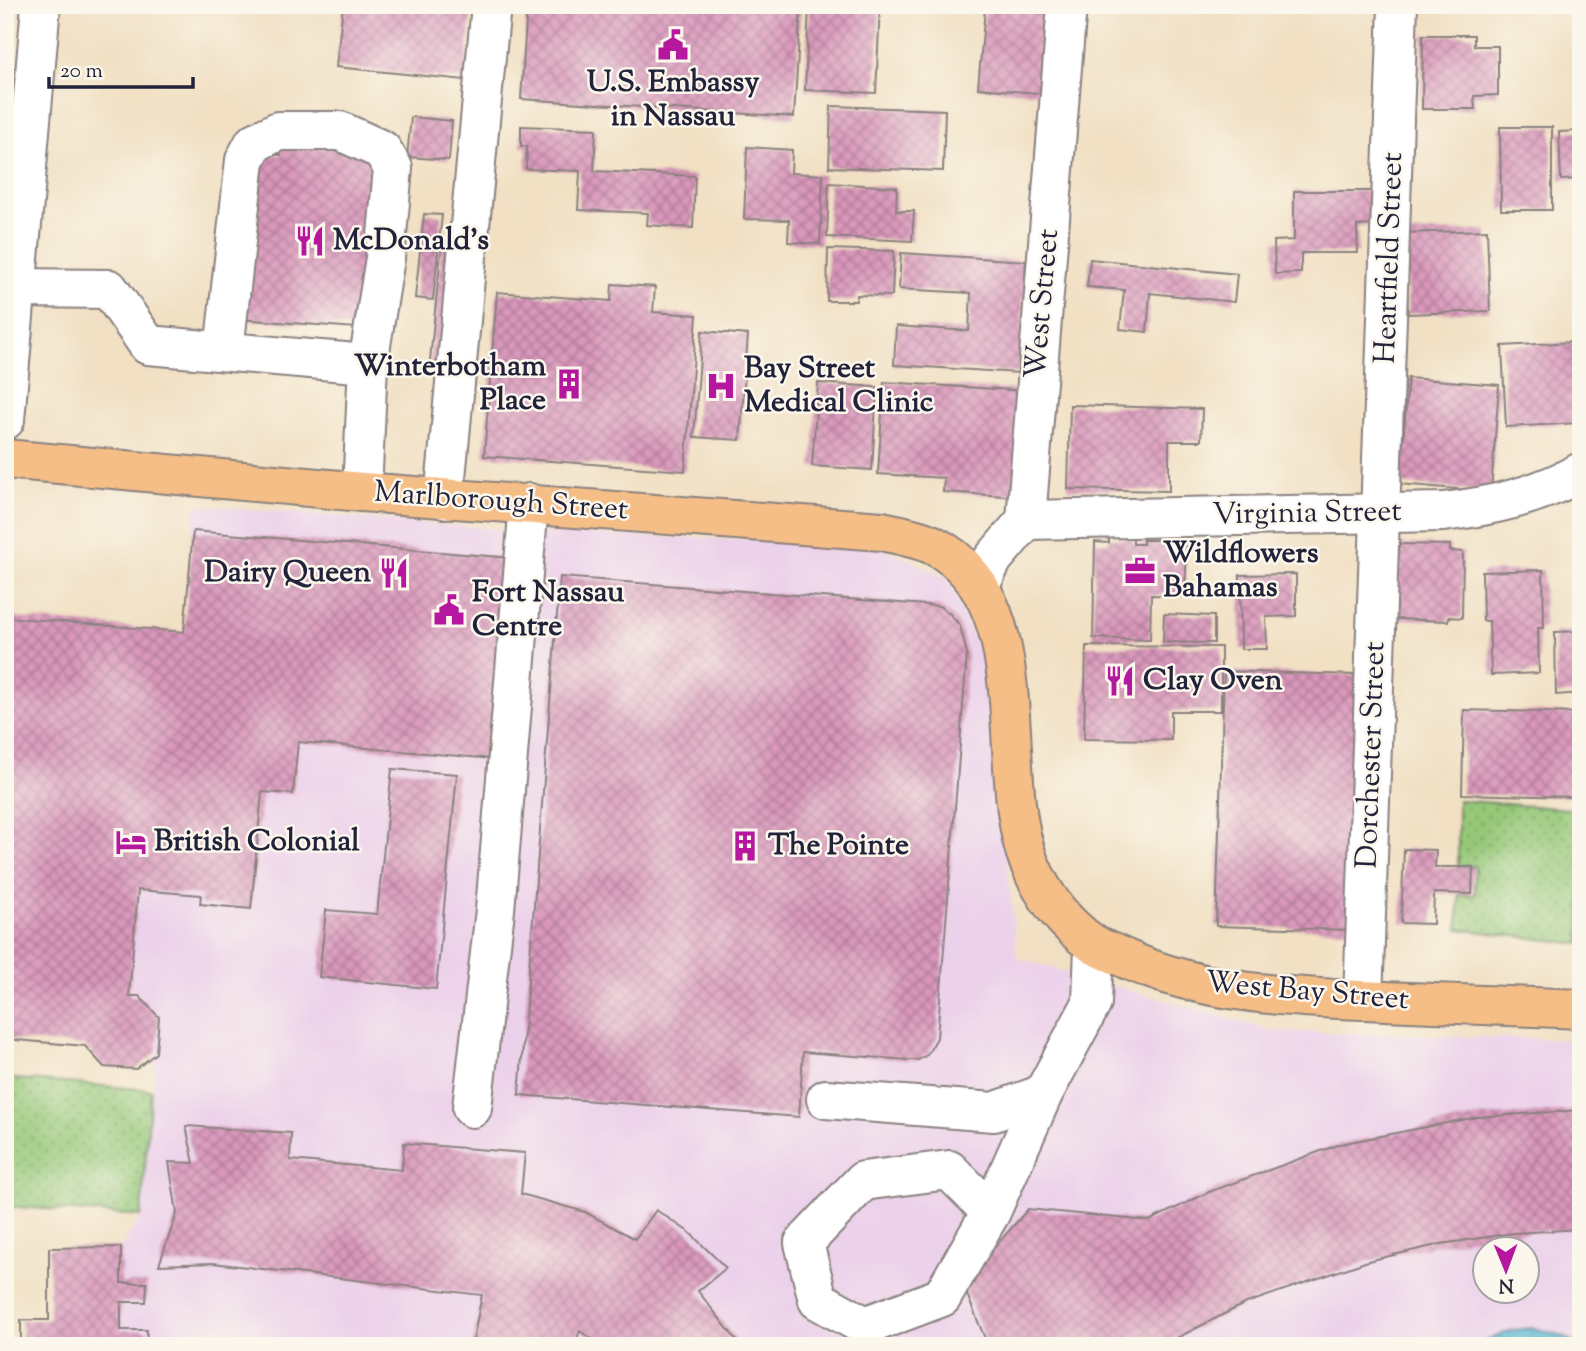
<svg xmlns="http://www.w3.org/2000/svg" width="1586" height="1351" viewBox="0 0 1586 1351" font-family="'Sorts Mill Goudy',serif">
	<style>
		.built { fill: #ecd1ea; fill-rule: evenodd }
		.garden { fill: url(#garden-dots); stroke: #5c755a; stroke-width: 2 }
		.water { fill: #51b2d0; stroke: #3a6a86; stroke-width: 2 }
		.building { fill: url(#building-cross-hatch) }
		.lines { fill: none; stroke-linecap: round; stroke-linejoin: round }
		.minor-casing { stroke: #8a817f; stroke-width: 42 }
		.highway-casing { stroke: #8a817f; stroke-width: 42 }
		.minor { stroke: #fff; stroke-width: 38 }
		.highway { stroke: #f6be87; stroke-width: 38 }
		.labels { text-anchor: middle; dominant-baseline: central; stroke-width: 5; stroke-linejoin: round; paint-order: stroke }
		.poi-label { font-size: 30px; font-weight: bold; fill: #22223b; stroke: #fbf7ec; text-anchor: start }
		.street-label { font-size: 30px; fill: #22223b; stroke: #fbf7ec }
	</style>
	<defs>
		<pattern id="garden-dots" width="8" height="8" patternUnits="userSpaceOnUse" patternTransform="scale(1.75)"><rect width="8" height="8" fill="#96c878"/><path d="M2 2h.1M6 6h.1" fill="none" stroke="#7aa264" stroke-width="1.8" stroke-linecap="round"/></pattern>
		<pattern id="building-cross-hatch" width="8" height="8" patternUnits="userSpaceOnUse" patternTransform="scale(1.75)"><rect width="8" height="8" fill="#da97bb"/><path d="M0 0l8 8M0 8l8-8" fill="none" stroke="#b07b99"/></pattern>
	</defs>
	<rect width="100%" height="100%" fill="#fbf7ec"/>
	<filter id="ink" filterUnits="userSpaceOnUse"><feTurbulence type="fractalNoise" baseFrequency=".0143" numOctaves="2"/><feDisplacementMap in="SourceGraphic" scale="14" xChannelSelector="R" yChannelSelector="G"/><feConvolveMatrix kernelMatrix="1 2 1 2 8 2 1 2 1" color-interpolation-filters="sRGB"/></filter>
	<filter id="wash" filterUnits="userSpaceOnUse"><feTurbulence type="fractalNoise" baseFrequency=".00686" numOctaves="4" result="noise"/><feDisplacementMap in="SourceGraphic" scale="28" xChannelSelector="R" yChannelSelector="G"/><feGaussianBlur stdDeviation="1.57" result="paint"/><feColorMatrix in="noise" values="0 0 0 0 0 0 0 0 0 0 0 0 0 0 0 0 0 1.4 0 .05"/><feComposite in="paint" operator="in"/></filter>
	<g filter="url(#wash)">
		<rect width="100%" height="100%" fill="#f1e0c3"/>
		<path class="built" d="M195,505L562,534L872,543L948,578L987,669L1017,958L1272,1031L1581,1040V1346H147L146,1330H121V1302L146,1301V1283H121V1248L141,1216L159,1017L139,996H129L138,890L201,895L200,904L251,908L262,792L294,794L297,742L175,731ZM1484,1250H1526V1292H1484Z"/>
		<g class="garden">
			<path d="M1458,800L1581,810L1580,944L1458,929L1459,895H1475V866H1458Z"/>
			<path d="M5,1078L151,1090L141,1216L5,1206Z"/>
		</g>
		<path class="water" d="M1534,1328L1565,1337L1578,1346H1474L1512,1330Z"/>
		<g id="blocks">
			<g class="building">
				<path d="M343,5H472L465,80L336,67Z"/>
				<path d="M527,5H801L794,117L521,99Z"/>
				<path d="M809,5H880L876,93L805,90Z"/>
				<path d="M985,8L1056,14L1050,94L978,88Z"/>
				<path d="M1423,35H1474V46H1498V95L1474,96L1475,109H1422Z"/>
				<path d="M831,106L945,110L943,171L829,167Z"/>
				<path d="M411,117L452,121L449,160L407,157Z"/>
				<path d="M521,126L596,129L594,171L695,176L693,228L647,225L648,213L578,210L580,171L526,169L527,146H521Z"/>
				<path d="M1500,127H1552V210H1501Z"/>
				<path d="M1581,131V179L1561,180L1559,132Z"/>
				<path d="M282,144L365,151L382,163L369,329L239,319L252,154L281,155Z"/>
				<path d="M747,147L792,150L791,173L823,175L820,244L788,242L789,220L744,219Z"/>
				<path d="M829,183L897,187L896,211H914L912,241L827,237Z"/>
				<path d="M1294,191H1373V225L1357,226L1358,253H1301V273L1275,274L1274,241L1294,240Z"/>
				<path d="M424,214L442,215L433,300L415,298Z"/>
				<path d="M1487,230L1490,311L1408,314L1405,233Z"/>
				<path d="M442,242L459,243L445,371L429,370Z"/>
				<path d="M828,249L894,251L892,296L857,295L856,301H827Z"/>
				<path d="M901,253L1026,261L1019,373L894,365L896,326L969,331L971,293L899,289Z"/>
				<path d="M1090,259L1237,274L1234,302L1150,293L1147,332L1120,329L1124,290L1087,287Z"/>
				<path d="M612,284L655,287L653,312L697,315L685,471L484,456L497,292L611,301Z"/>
				<path d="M702,331L748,335L740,440L694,437Z"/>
				<path d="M1573,342L1578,423L1506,427L1502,346Z"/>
				<path d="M1408,378L1499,385L1491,492L1400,484Z"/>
				<path d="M884,382L1028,391L1021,497L943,492L944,478L878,474Z"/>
				<path d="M818,383L877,387L872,470L812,466Z"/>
				<path d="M1070,405L1202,409L1201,441H1169V491L1068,489Z"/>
				<path d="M193,531L511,558L493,759L298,742L293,794L262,792L251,909L200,904L201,895L138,890L129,996H139L159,1017L156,1053L136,1069L104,1067L85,1046L5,1039V617L184,632Z"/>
				<path d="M1109,538H1133V544H1143V540H1170V546H1187L1185,596L1151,595L1150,640L1093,638L1095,542L1109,543Z"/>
				<path d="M1398,544L1450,545V551L1463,552L1462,618L1449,617L1448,621L1396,619Z"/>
				<path d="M1543,570L1544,628H1538L1539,673L1491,675L1489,621H1483L1482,572Z"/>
				<path d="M1296,574V616L1266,617L1267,649H1241L1240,575Z"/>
				<path d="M560,577L939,606L951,615L960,626L967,654L937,1038L927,1055L918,1060H908L803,1052L799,1117L519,1095Z"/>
				<path d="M1164,614L1214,616V643L1163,642Z"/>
				<path d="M1581,631V693L1556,695L1555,632Z"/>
				<path d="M1086,646L1221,647V711H1171V740L1084,739Z"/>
				<path d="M1224,671L1358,675L1350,930L1216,926Z"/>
				<path d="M1464,710L1578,713L1575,797L1462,794Z"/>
				<path d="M392,769L457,774L436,989L319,977L326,910L377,914Z"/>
				<path d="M1404,849L1436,850L1435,867H1473L1472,894L1434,893L1433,924L1401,923Z"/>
				<path d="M1581,1110V1234L1579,1229L1514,1233L1441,1244L1368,1261L1244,1304L1161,1346H988L966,1292L973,1272L1028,1209L1149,1221L1209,1192L1340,1144L1477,1117Z"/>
				<path d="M186,1126L291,1133L290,1160L402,1170L404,1143L525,1153L521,1194L585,1212L635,1239L656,1210L689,1232L726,1268L698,1291L741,1346H601L580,1331L574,1346H477L472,1345L482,1295L213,1263L159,1265L177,1213L169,1162L194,1163Z"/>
				<path d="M121,1247V1283H147L146,1302H121V1330H147L146,1346H21V1320H49V1248Z"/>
			</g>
		</g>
	</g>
	<g filter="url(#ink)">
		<use href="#blocks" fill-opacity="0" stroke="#8a817f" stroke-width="2"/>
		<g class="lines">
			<g class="minor-casing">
				<g id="minor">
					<path d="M16,288L109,289L148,345L368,364"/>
					<path d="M224,351L245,160L254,143L278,131H340L382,150L393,168L385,258L368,364L362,492"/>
					<path d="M5,420L41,5"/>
					<path d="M444,499L491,5"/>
					<path d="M1026,520L1443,512C1493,506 1537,496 1581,472"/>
					<path d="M979,587L993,559L1026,520L1067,5"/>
					<path d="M1363,1000L1398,5"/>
					<path d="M826,1099L994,1112L1043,1094"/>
					<path d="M472,1108L495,910L529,503"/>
					<path d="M991,1212L949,1170L863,1181L804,1243L818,1300L865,1326L942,1297L991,1212L1043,1094L1092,1003L1094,945"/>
				</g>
			</g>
			<g class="highway-casing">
				<path id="highway" d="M5,459L362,492L882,531C899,535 918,538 933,545C1041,598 993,771 1029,862C1043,896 1063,923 1093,944C1103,950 1116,954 1126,959C1208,996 1297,997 1385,1001C1450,1004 1516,1006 1581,1009"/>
			</g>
			<use href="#minor" class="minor"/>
			<use href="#highway" class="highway"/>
		</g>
	</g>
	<defs>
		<g id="civic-bare" transform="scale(2.415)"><path d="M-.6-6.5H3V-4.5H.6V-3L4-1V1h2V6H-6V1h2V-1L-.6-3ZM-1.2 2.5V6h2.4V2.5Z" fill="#b5179e" stroke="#fbf7ec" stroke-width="2.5" paint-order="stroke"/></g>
		<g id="restaurant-bare" transform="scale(2.415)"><path d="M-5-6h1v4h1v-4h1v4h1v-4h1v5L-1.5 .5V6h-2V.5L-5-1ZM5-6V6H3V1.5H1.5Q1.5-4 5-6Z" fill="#b5179e" stroke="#fbf7ec" stroke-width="2.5" paint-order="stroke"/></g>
		<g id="building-bare" transform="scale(2.415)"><path d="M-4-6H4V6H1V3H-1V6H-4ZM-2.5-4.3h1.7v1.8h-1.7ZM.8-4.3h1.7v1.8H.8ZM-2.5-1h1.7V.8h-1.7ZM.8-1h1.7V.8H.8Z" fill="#b5179e" stroke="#fbf7ec" stroke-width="2.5" paint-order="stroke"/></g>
		<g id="hospital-bare" transform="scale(2.415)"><path d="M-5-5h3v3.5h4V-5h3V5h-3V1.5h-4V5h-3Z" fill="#b5179e" stroke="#fbf7ec" stroke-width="2.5" paint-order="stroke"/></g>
		<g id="office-bare" transform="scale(2.415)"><path d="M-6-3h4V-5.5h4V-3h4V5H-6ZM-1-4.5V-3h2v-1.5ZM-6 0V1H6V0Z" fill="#b5179e" stroke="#fbf7ec" stroke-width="2.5" paint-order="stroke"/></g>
		<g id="hotel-bare" transform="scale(2.415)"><path d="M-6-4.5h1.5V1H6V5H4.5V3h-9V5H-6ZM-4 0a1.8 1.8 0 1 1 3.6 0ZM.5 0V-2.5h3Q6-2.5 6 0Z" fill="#b5179e" stroke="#fbf7ec" stroke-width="2.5" paint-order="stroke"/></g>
	</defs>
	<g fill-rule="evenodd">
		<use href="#civic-bare" x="673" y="45"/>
		<use href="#restaurant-bare" x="310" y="241"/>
		<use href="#building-bare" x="569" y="384"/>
		<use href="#hospital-bare" x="721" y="386"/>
		<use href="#office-bare" x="1140" y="571"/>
		<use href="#restaurant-bare" x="394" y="573"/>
		<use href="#civic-bare" x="449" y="610"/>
		<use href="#restaurant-bare" x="1120" y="681"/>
		<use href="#hotel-bare" x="131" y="842"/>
		<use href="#building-bare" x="745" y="846"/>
	</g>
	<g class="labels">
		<g class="poi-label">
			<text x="673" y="83" text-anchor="middle">U.S. Embassy<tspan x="673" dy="34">in Nassau</tspan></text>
			<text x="333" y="241">McDonald's</text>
			<text x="546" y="367" text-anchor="end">Winterbotham<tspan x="546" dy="34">Place</tspan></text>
			<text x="744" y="369">Bay Street<tspan x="744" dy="34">Medical Clinic</tspan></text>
			<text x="1163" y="554">Wildflowers<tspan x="1163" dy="34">Bahamas</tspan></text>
			<text x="371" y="573" text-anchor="end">Dairy Queen</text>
			<text x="472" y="593">Fort Nassau<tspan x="472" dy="34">Centre</tspan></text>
			<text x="1143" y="681">Clay Oven</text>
			<text x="154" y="842">British Colonial</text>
			<text x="768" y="846">The Pointe</text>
		</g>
		<g class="street-label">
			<text transform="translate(1390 258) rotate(-88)">Heartfield Street</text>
			<text transform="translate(1043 304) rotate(-85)">West Street</text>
			<text transform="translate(501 502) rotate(4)">Marlborough Street</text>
			<text transform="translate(1307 514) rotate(-1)">Virginia Street</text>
			<text transform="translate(1372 755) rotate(-88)">Dorchester Street</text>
			<text transform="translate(1307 992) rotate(5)">West Bay Street</text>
		</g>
	</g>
	<rect width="1586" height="1351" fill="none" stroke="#fbf7ec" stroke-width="28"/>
	<g transform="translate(1506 1270) rotate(179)"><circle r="33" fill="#fbf7ec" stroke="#a4a2a5" stroke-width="2"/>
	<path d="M0-5L12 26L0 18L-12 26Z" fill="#b5179e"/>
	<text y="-10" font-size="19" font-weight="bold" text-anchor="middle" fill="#22223b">N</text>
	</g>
	<path d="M49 77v10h144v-10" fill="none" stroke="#22223b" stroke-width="3.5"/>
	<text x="60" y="77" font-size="21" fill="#22223b" stroke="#fbf7ec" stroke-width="5" paint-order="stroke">20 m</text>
</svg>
